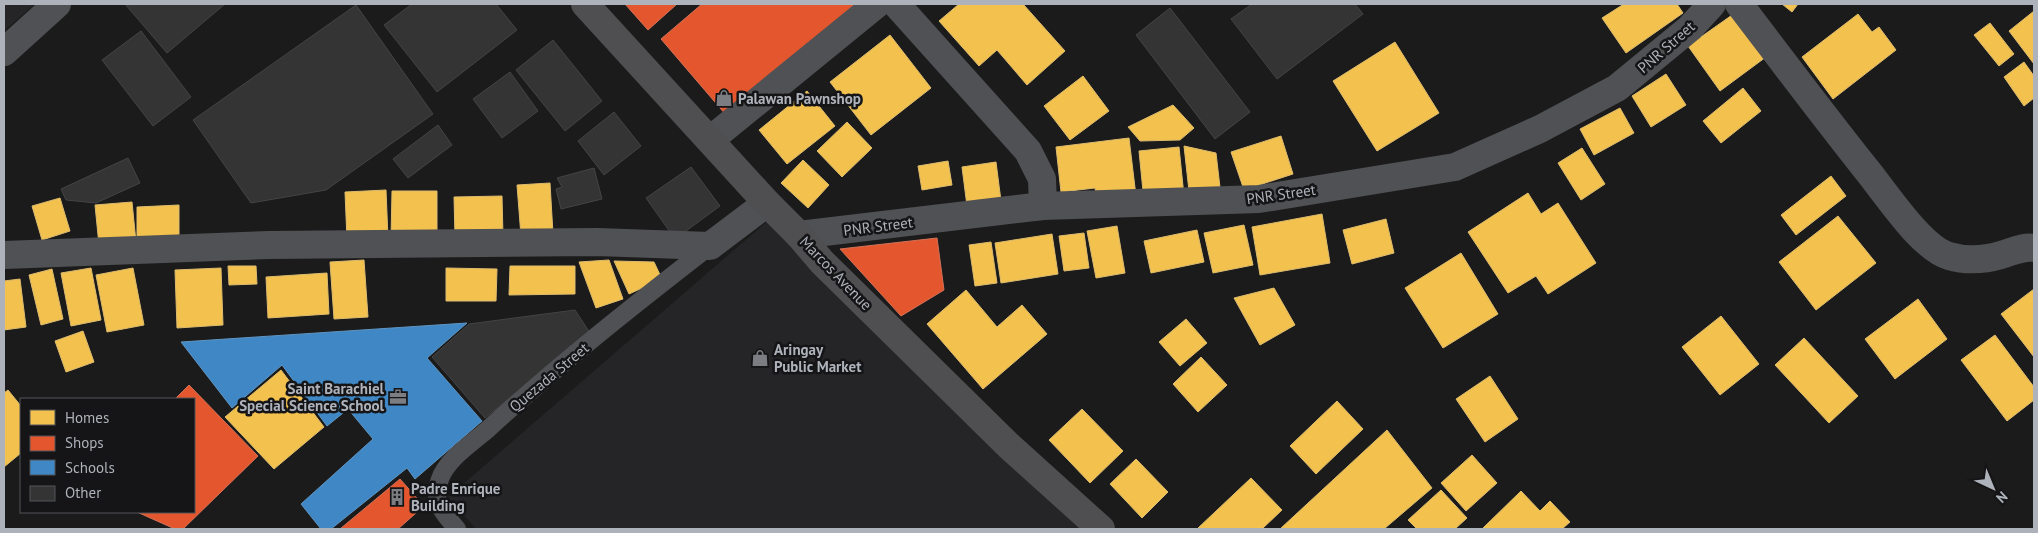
<svg xmlns="http://www.w3.org/2000/svg" width="2038" height="533" viewBox="0 0 2038 533" font-family="'PT Sans',sans-serif">
	<style>
		.built { fill: #252527 }
		.homes { fill: #f2c14e; stroke: #debc6e }
		.shops { fill: #e4572e; stroke: #d47258 }
		.schools { fill: #3f88c5; stroke: #6095c2 }
		.building { fill: #343435; stroke: #444447 }
		.lines { fill: none; stroke-linecap: round; stroke-linejoin: round }
		.lane { stroke: #505154; stroke-width: 18 }
		.street { stroke: #505154; stroke-width: 28 }
		.secondary { stroke: #4f4f51; stroke-width: 28 }
		.labels { text-anchor: middle; dominant-baseline: central; stroke-width: 5; stroke-linejoin: round; paint-order: stroke }
		.street-label { font-size: 15px; fill: #aeb2ba; stroke: #151517 }
		.poi-label { font-size: 15px; font-weight: bold; fill: #aeb2ba; stroke: #151517; text-anchor: start }
	</style>
	<rect width="100%" height="100%" fill="#1b1b1b"/>
	<g class="built">
		<path d="M4,4H35L4,31Z"/>
		<path d="M770,219L1084,529H476L448,497Z"/>
	</g>
	<g class="homes">
		<path d="M959,4H1023L1065,51L1027,85L997,50L979,66L939,21Z"/>
		<path d="M1624,4H1677L1683,13L1626,53L1602,18Z"/>
		<path d="M1782,4H1798L1792,12Z"/>
		<path d="M2034,11V64L2009,31Z"/>
		<path d="M1735,13L1766,57L1720,91L1688,46Z"/>
		<path d="M1858,14L1872,32L1879,27L1896,50L1833,99L1802,57Z"/>
		<path d="M1990,23L2014,54L1999,66L1974,35Z"/>
		<path d="M890,35L931,88L871,135L830,82Z"/>
		<path d="M1395,42L1439,113L1377,151L1333,81Z"/>
		<path d="M2024,62L2034,76V98L2024,106L2004,77Z"/>
		<path d="M1666,74L1686,105L1651,127L1632,96Z"/>
		<path d="M1083,76L1109,111L1070,140L1044,106Z"/>
		<path d="M1743,88L1761,111L1721,143L1703,121Z"/>
		<path d="M807,91L835,126L787,164L759,130Z"/>
		<path d="M1173,105L1194,128L1180,140L1140,141L1128,127Z"/>
		<path d="M1620,108L1634,133L1594,155L1580,129Z"/>
		<path d="M847,122L872,148L842,177L817,151Z"/>
		<path d="M1281,136L1293,174L1244,190L1231,152Z"/>
		<path d="M1129,138L1136,196L1097,201L1095,188L1061,192L1056,147Z"/>
		<path d="M1184,146L1216,153L1221,196L1190,200Z"/>
		<path d="M1179,147L1184,196L1144,201L1139,151Z"/>
		<path d="M1582,148L1605,184L1581,200L1558,163Z"/>
		<path d="M803,160L829,185L808,208L781,183Z"/>
		<path d="M948,161L952,185L922,190L918,166Z"/>
		<path d="M996,162L1001,201L967,206L962,167Z"/>
		<path d="M1831,176L1846,196L1796,235L1781,215Z"/>
		<path d="M550,183L553,234L521,236L517,185Z"/>
		<path d="M386,190L388,238L347,240L345,192Z"/>
		<path d="M392,191H437V238H391Z"/>
		<path d="M1528,193L1541,214L1558,203L1596,263L1548,294L1536,276L1508,293L1468,232Z"/>
		<path d="M502,196L503,236L455,237L454,197Z"/>
		<path d="M60,198L70,231L42,240L32,206Z"/>
		<path d="M132,202L136,242L99,245L95,205Z"/>
		<path d="M179,205V238L137,239V207Z"/>
		<path d="M1322,214L1330,263L1260,275L1252,227Z"/>
		<path d="M1838,216L1876,263L1816,310L1779,262Z"/>
		<path d="M1386,219L1394,253L1352,264L1343,230Z"/>
		<path d="M1244,225L1253,265L1213,273L1204,233Z"/>
		<path d="M1117,226L1125,273L1096,278L1087,231Z"/>
		<path d="M1197,230L1204,262L1151,273L1144,241Z"/>
		<path d="M1084,233L1089,268L1064,271L1059,236Z"/>
		<path d="M1052,234L1058,274L1001,283L995,243Z"/>
		<path d="M991,242L997,283L975,286L969,245Z"/>
		<path d="M1461,253L1498,314L1443,348L1405,288Z"/>
		<path d="M364,260L368,317L334,319L330,262Z"/>
		<path d="M609,260L623,299L596,308L579,262Z"/>
		<path d="M614,261L654,262L662,279L629,294Z"/>
		<path d="M228,266H256L257,284L229,285Z"/>
		<path d="M510,266H575V294L509,295Z"/>
		<path d="M91,268L101,320L71,326L61,273Z"/>
		<path d="M133,268L144,325L107,332L96,275Z"/>
		<path d="M221,268L223,325L177,328L175,270Z"/>
		<path d="M446,268L497,269L496,301H446Z"/>
		<path d="M52,269L63,319L41,325L29,275Z"/>
		<path d="M327,273L329,314L268,318L266,277Z"/>
		<path d="M20,279L26,327L4,330V281Z"/>
		<path d="M1274,288L1295,325L1260,345L1234,298Z"/>
		<path d="M2034,289V357L2001,314Z"/>
		<path d="M966,290L997,327L1022,305L1047,334L983,389L927,324Z"/>
		<path d="M1918,299L1947,339L1895,379L1865,339Z"/>
		<path d="M1721,316L1759,364L1720,395L1682,347Z"/>
		<path d="M1186,319L1207,343L1180,366L1159,342Z"/>
		<path d="M83,331L94,362L66,372L55,341Z"/>
		<path d="M1995,335L2034,387V400L2007,421L1961,360Z"/>
		<path d="M1804,338L1858,396L1829,423L1775,365Z"/>
		<path d="M1201,357L1227,385L1198,412L1173,384Z"/>
		<path d="M281,370L324,427L274,469L225,417Z"/>
		<path d="M1490,376L1518,419L1485,442L1456,399Z"/>
		<path d="M8,390L21,406V453L4,467V393Z"/>
		<path d="M1337,401L1363,429L1316,474L1290,446Z"/>
		<path d="M1082,409L1123,451L1090,483L1049,440Z"/>
		<path d="M1387,430L1432,488L1384,529H1280Z"/>
		<path d="M1472,455L1497,483L1466,511L1441,483Z"/>
		<path d="M1136,459L1168,492L1142,518L1110,484Z"/>
		<path d="M1251,478L1282,510L1262,529H1197Z"/>
		<path d="M1441,490L1467,518L1455,529H1417L1408,520Z"/>
		<path d="M1521,491L1540,511L1550,501L1570,522L1562,529H1482Z"/>
	</g>
	<g class="shops">
		<path d="M625,4H677L648,30Z"/>
		<path d="M702,4H855L726,115L661,39Z"/>
		<path d="M937,238L944,290L901,316L840,249Z"/>
		<path d="M189,385L258,456L183,529H175L137,512H194V399H175Z"/>
		<path d="M400,479L424,506L398,529H340Z"/>
	</g>
	<path class="schools" d="M467,323L427,358L482,421L415,479L407,468L331,529H321L301,504L373,439L348,409L327,426L282,365L232,408L181,342Z"/>
	<g class="building">
		<path d="M125,4H225L167,53Z"/>
		<path d="M412,4H496L517,30L437,92L384,25Z"/>
		<path d="M1252,4H1355L1363,14L1277,79L1231,19Z"/>
		<path d="M356,5L433,114L326,190L251,203L193,120Z"/>
		<path d="M1170,8L1250,112L1215,139L1136,35Z"/>
		<path d="M141,31L191,97L153,126L102,60Z"/>
		<path d="M553,40L602,101L565,131L516,70Z"/>
		<path d="M510,72L538,111L502,138L473,99Z"/>
		<path d="M614,112L641,146L604,175L578,141Z"/>
		<path d="M438,125L452,145L408,178L393,159Z"/>
		<path d="M128,158L140,183L96,203L66,200L61,189Z"/>
		<path d="M691,167L720,206L675,239L646,198Z"/>
		<path d="M594,168L602,199L561,209L556,189L562,187L557,178Z"/>
		<path d="M575,310L590,333L485,418L432,357L469,324Z"/>
	</g>
	<g class="lines">
		<path class="lane" d="M457,529C443,512 431,503 440,479C447,459 472,443 487,430C558,365 634,305 710,246"/>
		<g class="street">
			<path d="M896,4L1028,151L1042,179L1043,206"/>
			<path d="M1739,4C1781,59 1823,115 1866,169C1885,192 1921,248 1949,256C1966,261 1984,260 2001,255C2012,252 2023,246 2034,248"/>
			<path d="M4,52L57,4"/>
			<path d="M710,140L877,4"/>
			<path d="M799,235L1043,206L1259,199L1455,167L1540,129L1617,88L1690,28L1712,4"/>
			<path d="M4,255L269,245L597,242L710,246L767,203"/>
		</g>
		<path class="secondary" d="M585,4L767,203L799,235L822,262L1009,446L1101,529"/>
	</g>
	<defs>
		<g id="shop-bare" transform="scale(1.35)"><path d="M-5-2.5h2.3a2.7 3.5 0 0 1 5.4 0H5L5.5 6h-11ZM-1.5-2.5h3a1.5 2.3 0 0 0-3 0Z" fill="#7b7d82" stroke="#151517" stroke-width="2.5" paint-order="stroke"/></g>
		<g id="office-bare" transform="scale(1.35)"><path d="M-6-3h4V-5.5h4V-3h4V5H-6ZM-1-4.5V-3h2v-1.5ZM-6 0V1H6V0Z" fill="#7b7d82" stroke="#151517" stroke-width="2.5" paint-order="stroke"/></g>
		<g id="building-bare" transform="scale(1.35)"><path d="M-4-6H4V6H1V3H-1V6H-4ZM-2.5-4.3h1.7v1.8h-1.7ZM.8-4.3h1.7v1.8H.8ZM-2.5-1h1.7V.8h-1.7ZM.8-1h1.7V.8H.8Z" fill="#7b7d82" stroke="#151517" stroke-width="2.5" paint-order="stroke"/></g>
	</defs>
	<g fill-rule="evenodd">
		<use href="#shop-bare" x="724" y="98"/>
		<use href="#shop-bare" x="760" y="358"/>
		<use href="#office-bare" x="398" y="397"/>
		<use href="#building-bare" x="397" y="497"/>
	</g>
	<g class="labels">
		<g class="street-label">
			<text transform="translate(1666 47) rotate(-41)">PNR Street</text>
			<text transform="translate(1281 194) rotate(-8)">PNR Street</text>
			<text transform="translate(878 226) rotate(-7)">PNR Street</text>
			<text transform="translate(836 273) rotate(46)">Marcos Avenue</text>
			<text transform="translate(549 377) rotate(-40)">Quezada Street</text>
		</g>
		<g class="poi-label">
			<text x="738" y="98">Palawan Pawnshop</text>
			<text x="774" y="349">Aringay<tspan x="774" dy="17">Public Market</tspan></text>
			<text x="384" y="388" text-anchor="end">Saint Barachiel<tspan x="384" dy="17">Special Science School</tspan></text>
			<text x="411" y="488">Padre Enrique<tspan x="411" dy="17">Building</tspan></text>
		</g>
	</g>
	<rect width="2038" height="533" fill="none" stroke="#aeb2ba" stroke-width="10"/>
	<rect x="20" y="398" width="175" height="115" fill="#151517" stroke="#525458"/>
	<rect x="30" y="410" width="25" height="15" fill="#f2c14e" stroke="#525458"/>
	<text x="65" y="423" font-size="15" fill="#aeb2ba">Homes</text>
	<rect x="30" y="436" width="25" height="15" fill="#e4572e" stroke="#525458"/>
	<text x="65" y="448" font-size="15" fill="#aeb2ba">Shops</text>
	<rect x="30" y="460" width="25" height="15" fill="#3f88c5" stroke="#525458"/>
	<text x="65" y="473" font-size="15" fill="#aeb2ba">Schools</text>
	<rect x="30" y="486" width="25" height="15" fill="#343435" stroke="#525458"/>
	<text x="65" y="498" font-size="15" fill="#aeb2ba">Other</text>
	<g transform="translate(1993 488) rotate(136)" stroke="#151517" stroke-width="4" paint-order="stroke">
	<path d="M0-4L9 19L0 12L-9 19Z" fill="#aeb2ba"/>
	<text y="-8" font-size="14" font-weight="bold" text-anchor="middle" fill="#aeb2ba">N</text>
	</g>
</svg>
